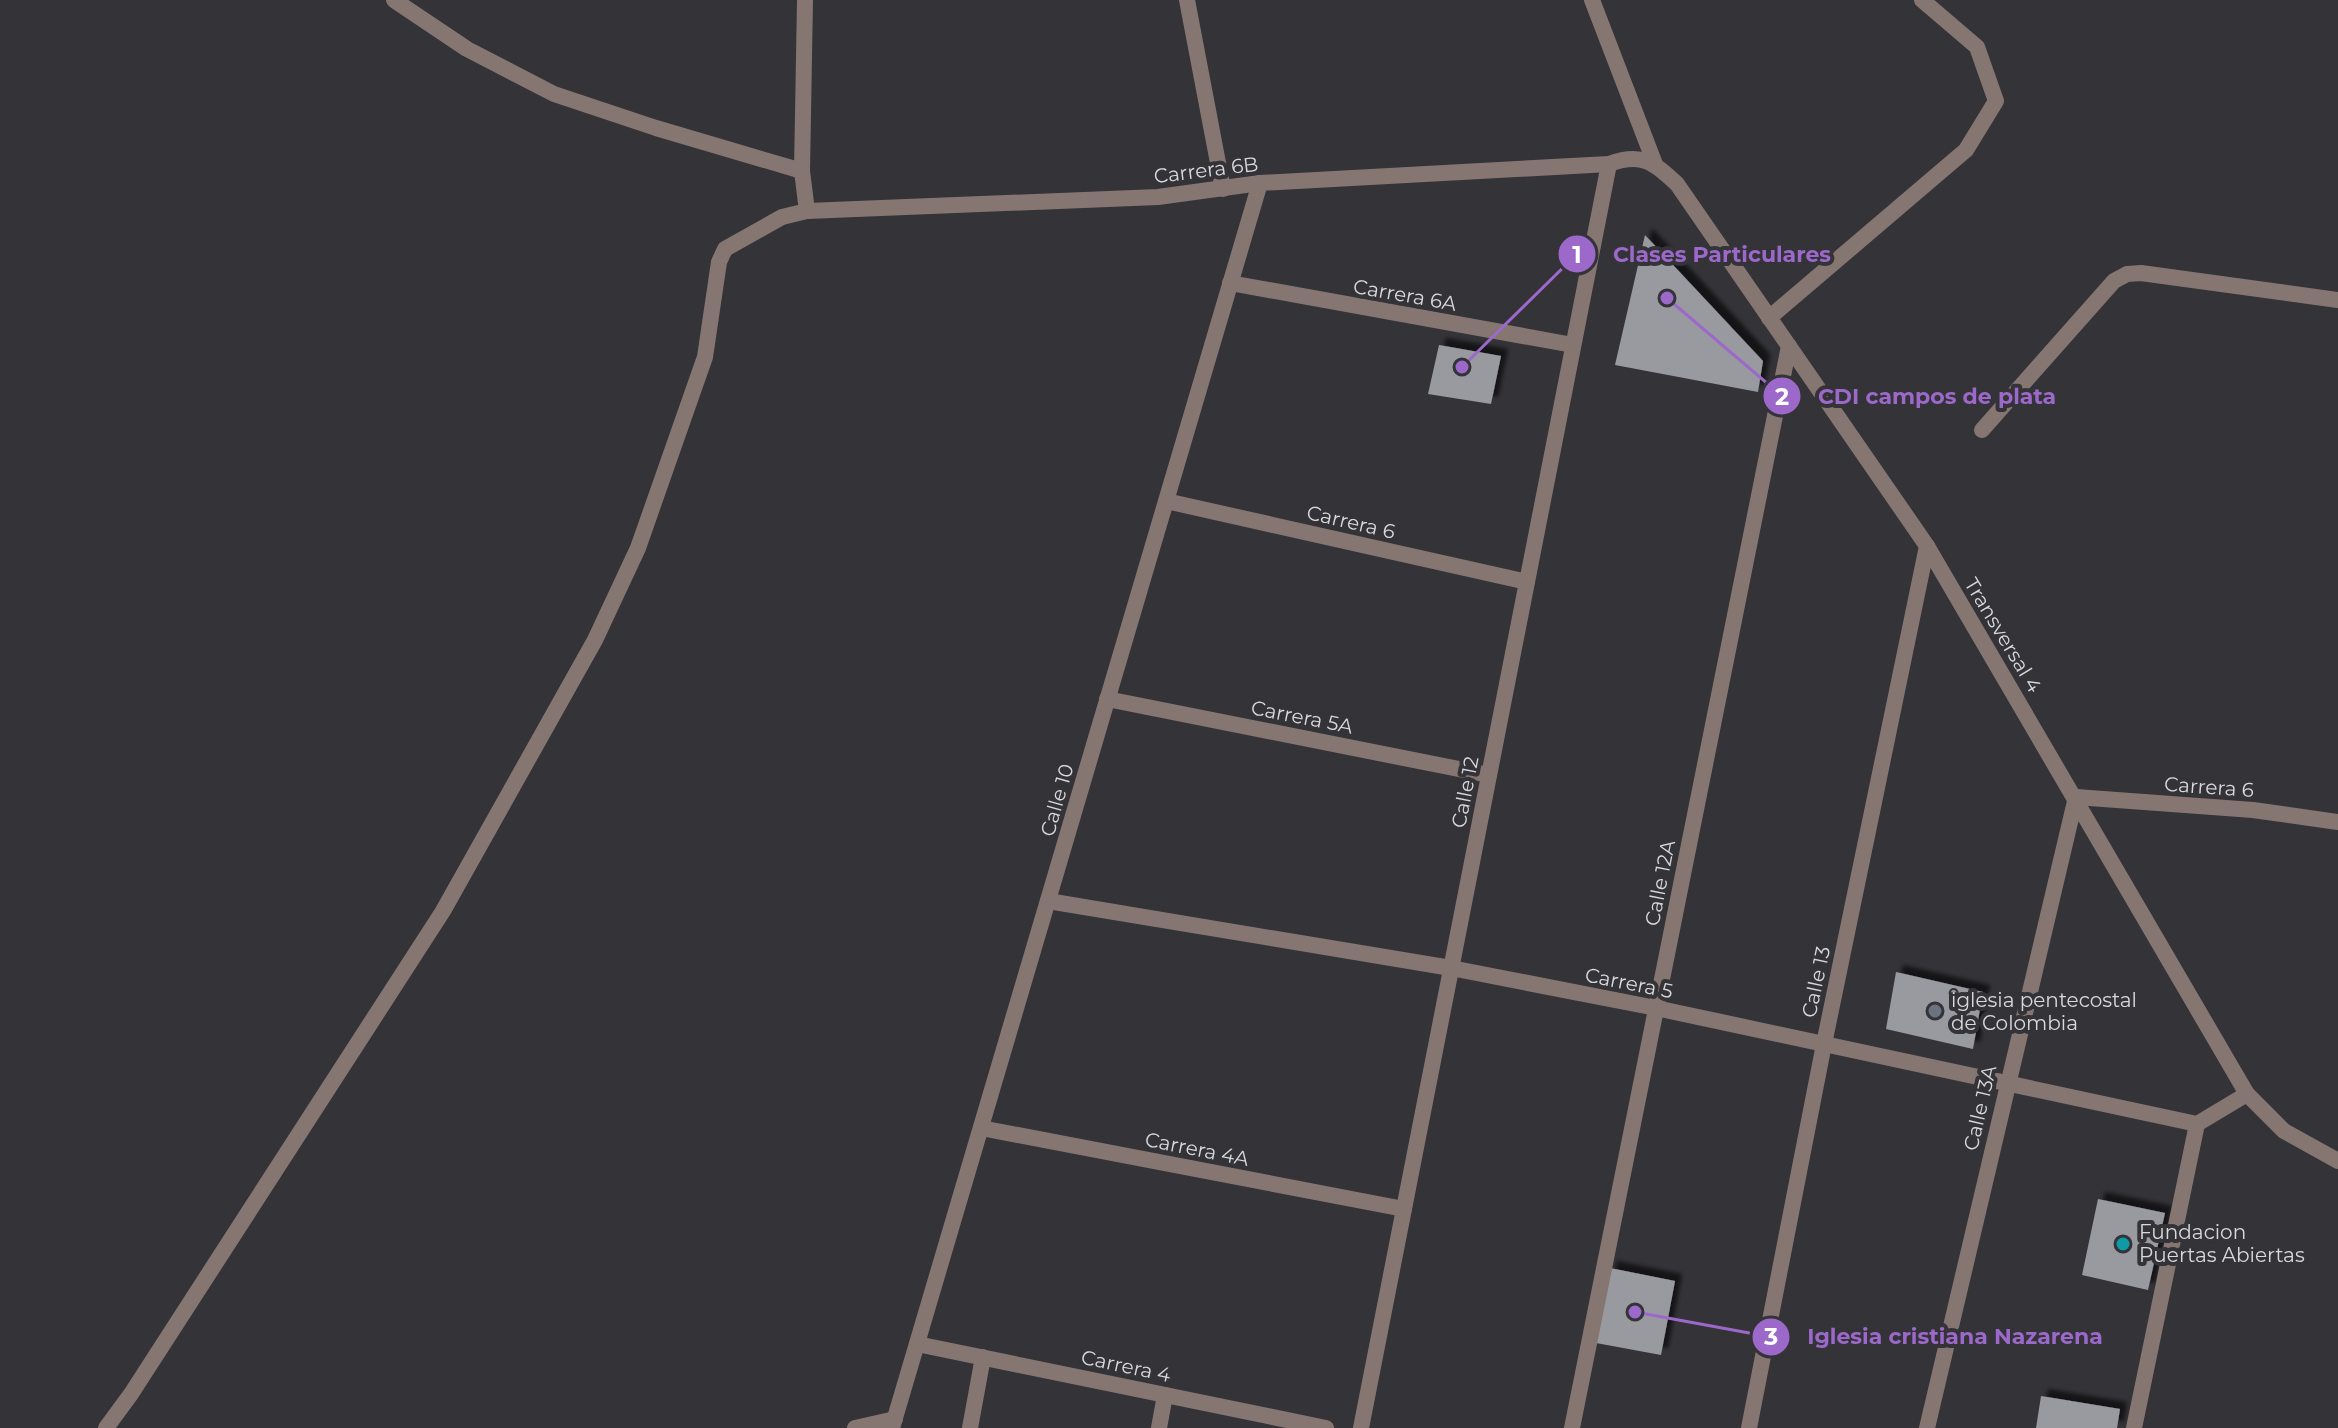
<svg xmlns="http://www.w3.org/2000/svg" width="2338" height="1428" viewBox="0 0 2338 1428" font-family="Montserrat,sans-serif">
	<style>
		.building { fill: #9999a0; filter: url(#shadow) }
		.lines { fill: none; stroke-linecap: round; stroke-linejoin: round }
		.service { stroke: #867671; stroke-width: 16 }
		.minor { stroke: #867671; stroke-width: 16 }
		.tertiary { stroke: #867671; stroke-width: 16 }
		.worship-dot { fill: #6b7280; stroke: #333338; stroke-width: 3 }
		.culture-dot { fill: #0f9aa8; stroke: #333338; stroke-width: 3 }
		.labels { text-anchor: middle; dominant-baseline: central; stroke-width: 8; stroke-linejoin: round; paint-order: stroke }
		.street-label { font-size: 20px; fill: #d9d9dd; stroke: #333338 }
		.poi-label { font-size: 20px; fill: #d9d9dd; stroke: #333338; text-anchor: start }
		.leader { fill: none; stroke: #9c69ca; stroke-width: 3 }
		.callout-dot { fill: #9c69ca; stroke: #333338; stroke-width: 3 }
		.mark-label { font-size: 24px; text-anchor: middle; font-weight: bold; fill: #fff }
		.callout-label { font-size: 22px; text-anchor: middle; font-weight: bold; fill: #9c69ca; stroke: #333338; stroke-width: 8; stroke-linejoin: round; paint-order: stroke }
	</style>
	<defs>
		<filter id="shadow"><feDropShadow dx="7" dy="-7" stdDeviation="2" flood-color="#0009"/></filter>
	</defs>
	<rect width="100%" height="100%" fill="#333338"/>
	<g class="building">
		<path d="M1645,235L1763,361L1758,392L1615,365Z"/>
		<path d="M1439,345L1501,356L1491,404L1428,394Z"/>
		<path d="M1896,972L1983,992L1973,1049L1886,1029Z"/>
		<path d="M2098,1199L2165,1213L2148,1290L2082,1275Z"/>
		<path d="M1610,1268L1675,1281L1661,1355L1596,1343Z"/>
		<path d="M2041,1396L2120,1409L2117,1428H2036Z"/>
	</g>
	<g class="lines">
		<g class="service">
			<path d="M394,0L467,49L554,94L656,128L802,171"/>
			<path d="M1187,0L1223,189"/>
			<path d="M1592,0L1655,164"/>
			<path d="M1769,318L1966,150L1996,101L1977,47L1922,0"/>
			<path d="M1982,430L2114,281L2127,274L2141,273L2338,300"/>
			<path d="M106,1428L131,1394L443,911L595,640L638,548L705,357L719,262L725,249L782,217L807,211"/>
			<path d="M855,1428L895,1419"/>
		</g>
		<g class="minor">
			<path d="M805,0L802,171L807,211L1158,197L1260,183L1609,164C1642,152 1653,162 1677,184L1927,546L2247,1094L2284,1131L2338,1161"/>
			<path d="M1230,283L1573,345"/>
			<path d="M1166,501L1527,582"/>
			<path d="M1107,699L1489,775"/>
			<path d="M2076,797L2253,810L2338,822"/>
			<path d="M1048,901L1451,968L1656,1008L2197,1124"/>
			<path d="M981,1128L1404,1209"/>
			<path d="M892,1428L1260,183"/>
			<path d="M970,1428L983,1357"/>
			<path d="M1159,1428L1165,1395"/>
			<path d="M1361,1428L1609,164"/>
			<path d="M1572,1428L1789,346"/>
			<path d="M1749,1428L1824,1044L1927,546"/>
			<path d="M1927,1428L2076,797"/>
			<path d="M2134,1428L2197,1124L2247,1094"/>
		</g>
		<path class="tertiary" d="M917,1344L1326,1428"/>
	</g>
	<circle class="worship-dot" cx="1935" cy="1011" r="8"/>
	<circle class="culture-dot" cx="2123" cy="1244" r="8"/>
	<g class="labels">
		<g class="street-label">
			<text transform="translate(1206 170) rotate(-7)">Carrera 6B</text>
			<text transform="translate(1405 295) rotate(10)">Carrera 6A</text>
			<text transform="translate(1351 522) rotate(13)">Carrera 6</text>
			<text transform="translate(2003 635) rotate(59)">Transversal 4</text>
			<text transform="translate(1302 717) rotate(11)">Carrera 5A</text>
			<text transform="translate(2209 787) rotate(4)">Carrera 6</text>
			<text transform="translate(1465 792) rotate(-79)">Calle 12</text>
			<text transform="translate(1057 800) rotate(-74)">Calle 10</text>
			<text transform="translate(1660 883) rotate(-79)">Calle 12A</text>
			<text transform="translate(1816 982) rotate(-78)">Calle 13</text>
			<text transform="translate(1629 983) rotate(11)">Carrera 5</text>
			<text transform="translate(1980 1108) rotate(-77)">Calle 13A</text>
			<text transform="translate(1197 1149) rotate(11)">Carrera 4A</text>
			<text transform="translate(1126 1366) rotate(12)">Carrera 4</text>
		</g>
		<g class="poi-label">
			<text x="1951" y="1000">iglesia pentecostal<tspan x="1951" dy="23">de Colombia</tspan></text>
			<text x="2139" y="1232">Fundacion<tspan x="2139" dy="23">Puertas Abiertas</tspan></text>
		</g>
	</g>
	<path class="leader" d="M1462 367L1577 254M1667 298L1782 396M1635 1312L1771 1337"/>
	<g class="callout-dot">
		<circle cx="1462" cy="367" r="8"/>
		<circle cx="1667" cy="298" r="8"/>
		<circle cx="1635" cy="1312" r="8"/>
		<circle cx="1577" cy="254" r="20"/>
		<circle cx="1782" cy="396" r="20"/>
		<circle cx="1771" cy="1337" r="20"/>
	</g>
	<g class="mark-label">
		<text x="1577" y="263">1</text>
		<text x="1782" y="405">2</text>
		<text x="1771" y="1345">3</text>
	</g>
	<g class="callout-label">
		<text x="1722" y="262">Clases Particulares</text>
		<text x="1937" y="404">CDI campos de plata</text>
		<text x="1955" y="1344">Iglesia cristiana Nazarena</text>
	</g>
</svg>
